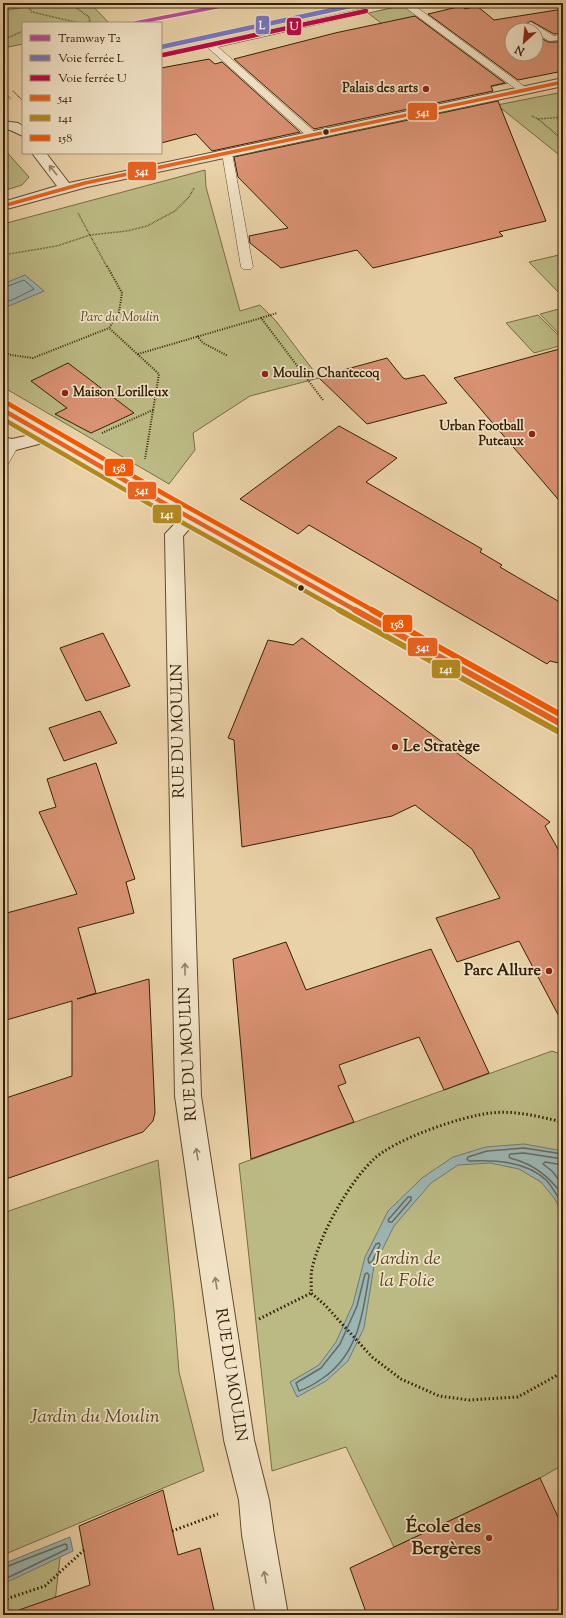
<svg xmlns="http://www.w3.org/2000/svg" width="566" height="1618" viewBox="0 0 566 1618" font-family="'Sorts Mill Goudy',serif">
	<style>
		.green { fill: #bcba84; stroke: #786d45 }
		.water { fill: #9bb5b2; stroke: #72796d }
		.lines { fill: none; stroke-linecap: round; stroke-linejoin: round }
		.shore-far1 { stroke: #686a5c; stroke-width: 1 }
		.shore { stroke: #686a5c; stroke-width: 1.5 }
		.building { fill: #d99273; stroke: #352006 }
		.lane-casing { stroke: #624c2e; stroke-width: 1 }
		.street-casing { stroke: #624c2e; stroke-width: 2 }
		.secondary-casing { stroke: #352006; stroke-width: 2 }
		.path-far2 { stroke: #352006; stroke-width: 1.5; stroke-dasharray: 0.5 1; stroke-linecap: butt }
		.path-far1 { stroke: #352006; stroke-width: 2; stroke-dasharray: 1 1.5; stroke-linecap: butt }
		.path { stroke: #352006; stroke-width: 3; stroke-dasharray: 1.5 2.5; stroke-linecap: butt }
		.lane { fill: #f1e2c6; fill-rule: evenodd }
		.street { fill: #f1e2c6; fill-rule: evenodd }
		.secondary { fill: #f1e2c6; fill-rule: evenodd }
		.bus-1-far2-casing { stroke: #f1e2c6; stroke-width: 5.5 }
		.bus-1-far1-casing { stroke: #f1e2c6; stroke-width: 7 }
		.bus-1-casing { stroke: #f1e2c6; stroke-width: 9 }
		.bus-2-far1-casing { stroke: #f1e2c6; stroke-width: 7 }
		.bus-2-casing { stroke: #f1e2c6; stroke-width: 9 }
		.bus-3-far1-casing { stroke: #f1e2c6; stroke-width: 7 }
		.bus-3-casing { stroke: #f1e2c6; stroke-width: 9 }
		.bus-1-far2 { stroke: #e96221; stroke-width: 3.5 }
		.bus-1-far1 { stroke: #e96221; stroke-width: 4.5 }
		.bus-1 { stroke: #e96221; stroke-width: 6 }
		.bus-2-far1 { stroke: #b2891f; stroke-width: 4.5 }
		.bus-2 { stroke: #b2891f; stroke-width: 6 }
		.bus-3-far1 { stroke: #f55700; stroke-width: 4.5 }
		.bus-3 { stroke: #f55700; stroke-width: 6 }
		.rail-1-casing { stroke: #f1e2c6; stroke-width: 6 }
		.rail-2-casing { stroke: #f1e2c6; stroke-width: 6 }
		.rail-1 { stroke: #7577c0; stroke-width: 4.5 }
		.rail-2 { stroke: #b90845; stroke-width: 4.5 }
		.tram-1-casing { stroke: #f1e2c6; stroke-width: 5.5 }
		.tram-1 { stroke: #bb4a9b; stroke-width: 3.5 }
		.oneway { stroke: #938166 }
		.poi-dot { fill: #8f2418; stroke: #f1e2c6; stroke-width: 1.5 }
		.bus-dot { fill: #352006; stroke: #f1e2c6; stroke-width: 1.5 }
		.labels { text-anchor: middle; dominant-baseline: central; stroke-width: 3.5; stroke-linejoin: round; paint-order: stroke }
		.far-poi-label { font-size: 13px; font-weight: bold; fill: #352006; stroke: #f1e2c6; text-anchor: end }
		.far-park-label { font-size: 13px; font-style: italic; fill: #574626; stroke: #f1e2c6 }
		.street-label { font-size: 16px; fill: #352006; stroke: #f1e2c6 }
		.poi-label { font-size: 16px; font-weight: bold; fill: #352006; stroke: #f1e2c6; text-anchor: start }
		.near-park-label { font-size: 19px; font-style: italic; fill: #574626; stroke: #f1e2c6 }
		.near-poi-label { font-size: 19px; font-weight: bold; fill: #352006; stroke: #f1e2c6; text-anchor: end }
		.line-badge { stroke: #f1e2c6; stroke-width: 1.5 }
		.badge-label { font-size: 11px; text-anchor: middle; font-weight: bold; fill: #fff }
	</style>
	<rect width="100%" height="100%" fill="#ead2a8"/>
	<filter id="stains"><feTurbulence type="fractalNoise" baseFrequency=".005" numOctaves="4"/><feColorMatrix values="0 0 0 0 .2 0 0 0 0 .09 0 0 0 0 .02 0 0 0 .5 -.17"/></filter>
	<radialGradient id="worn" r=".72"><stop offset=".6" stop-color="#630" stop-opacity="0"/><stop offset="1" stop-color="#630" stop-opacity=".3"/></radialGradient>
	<g class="green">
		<path d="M3,3H90L109,23H23V44L3,48Z"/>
		<path d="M405,5L508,83L470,91L368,13Z"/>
		<path d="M563,92V158L497,105Z"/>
		<path d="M3,148L29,177L22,185L3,191Z"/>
		<path d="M205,170L206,187L240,311L260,305L276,321L319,378L250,396L193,433L195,450L169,484L3,387V224Z"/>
		<path d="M563,254V297L529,262Z"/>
		<path d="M563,308V338L540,314Z"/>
		<path d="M538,315L563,340V345L534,353L506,323Z"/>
		<path d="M552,1051L563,1055V1465L540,1478L394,1547L346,1447L272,1471L239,1164Z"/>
		<path d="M158,1160L174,1310L179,1372L204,1471L3,1555V1213Z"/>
		<path d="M61,1549L54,1610L39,1615H3V1577Z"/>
	</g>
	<g class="water">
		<path d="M25,275L44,291L9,306L3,301V284Z"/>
		<path d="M524,1144L563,1151V1216L555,1199L541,1182L519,1169L490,1163L458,1165L431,1183L394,1226L374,1266L364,1328L348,1361L326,1381L297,1397L290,1382L319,1365L336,1342L353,1304L365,1257L388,1211L422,1178L453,1157L486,1147Z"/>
		<path d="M70,1537L73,1551L3,1584V1564Z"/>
	</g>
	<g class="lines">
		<path class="shore-far1" d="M3,288L24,280L34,289L10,301L3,298"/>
		<g class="shore">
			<path d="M563,1154L524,1148L487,1151L468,1157L467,1159L469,1161C495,1160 526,1161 546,1180C553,1187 558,1197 563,1206"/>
			<path d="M563,1159L524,1153L510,1154L509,1156L510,1158C534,1164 548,1176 563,1195"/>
			<path d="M563,1165L545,1162L543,1164L552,1171L563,1185"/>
			<path d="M408,1197H411V1200L392,1222H389L388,1220Z"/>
			<path d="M379,1243L380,1245L372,1262L369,1263L368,1259L376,1244Z"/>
			<path d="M367,1273L369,1275C363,1314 358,1354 323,1378C316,1383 308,1388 299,1391L296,1383L321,1368L340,1344L357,1306L365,1274Z"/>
			<path d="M3,1568L65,1544L67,1545V1549L3,1580"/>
		</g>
	</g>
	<g class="building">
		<path d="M462,6L465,9L477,6L494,20L563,9V33L554,34L531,21L524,25L529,30H512V54H536V35L548,42H563V71L518,80L428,14Z"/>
		<path d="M415,16L505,83L491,86L493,91L314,129L234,59L335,33Z"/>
		<path d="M209,59L215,64L222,62L300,132L212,151L196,134L161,143V68Z"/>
		<path d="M498,101L546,221L499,232L503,236L373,268L357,250L281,268L250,243L249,236L288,228L238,177L234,157Z"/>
		<path d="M563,348V505L454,378Z"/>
		<path d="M387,358L403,378L406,379L424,375L447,403L367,424L318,377Z"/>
		<path d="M68,363L134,413L91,433L55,414L67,408L31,381Z"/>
		<path d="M339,426L397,458L366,482L482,549L480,552L502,565L500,567L563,604V664L550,661L547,664L309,525L298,534L240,499Z"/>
		<path d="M103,633L130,686L86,701L60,648Z"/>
		<path d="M302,638L550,822L545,826L563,858V1024L519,941L457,962L436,918L500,898L472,849L415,805L392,816L242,847L234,740L228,738L268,640L293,645Z"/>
		<path d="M100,711L117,743L64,761L49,728Z"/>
		<path d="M96,763L135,879L126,882L134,913L78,928L96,993L77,999L149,979L155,1113L153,1121L143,1132L3,1180V1099L72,1076V1001L3,1021V914L77,894L39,812L56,807L47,779Z"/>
		<path d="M286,942L306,990L431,949L489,1073L444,1090L419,1037L339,1065L346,1083L338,1086L354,1122L251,1159L233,959Z"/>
		<path d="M540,1478L563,1528V1615H367L350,1568Z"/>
		<path d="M163,1490L178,1555L200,1548L215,1615H20L19,1610L90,1585L79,1526Z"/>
	</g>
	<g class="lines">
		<g class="lane-casing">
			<g id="lane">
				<path d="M389,3H411L529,90L524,93L520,92L402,5L218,47L316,133L317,135L316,137H308L206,46L211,43Z"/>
				<path d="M531,22L554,36L563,34V40L549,41L536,33V30C532,30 529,29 526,25L528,23Z"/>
				<path d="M227,150L232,153L253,267L251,269H243L241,267L222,153Z"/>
				<path d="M12,441L17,442L19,445L8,464L3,465V449L7,442Z"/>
			</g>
		</g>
		<g class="street-casing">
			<g id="street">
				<path d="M563,78V86L87,187L3,210V202L57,186L32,153H46L69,183Z"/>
				<path d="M3,121L18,123L23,126V136L10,130L3,129Z"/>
				<path d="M48,431L54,432L57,436L54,440L12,451L3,449V437L12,439Z"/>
				<path d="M190,512L196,514L199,518L183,536L201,1096L254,1440L269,1500L274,1535L288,1615H256L242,1535L239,1500L224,1440L175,1096L165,534L184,514Z"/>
			</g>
		</g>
		<g class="secondary-casing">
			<path id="secondary" d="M3,405L9,406L168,498L563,715V733L556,731L156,506L3,417Z"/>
		</g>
		<g class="path-far2">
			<path d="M55,3L71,4L89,17L90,21L86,23"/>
			<path d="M28,7L32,12L79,23"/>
			<path d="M3,11L44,3"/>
			<path d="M3,40L23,31"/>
			<path d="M13,91L23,101"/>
			<path d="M3,97L8,96L11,99"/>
			<path d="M532,116L538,119L563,140"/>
			<path d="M561,116L563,112"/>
			<path d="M538,119L563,117"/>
			<path d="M78,213L107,267"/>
			<path d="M3,255L57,246L90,235L127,231L147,226L175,211L189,197L194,188"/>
		</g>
		<g class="path-far1">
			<path d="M107,266L122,293L119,312L109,328L159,374L145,459"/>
			<path d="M261,318L277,313"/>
			<path d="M197,336L203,343L228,356"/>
			<path d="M3,352L11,355L33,358L109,328"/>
			<path d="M138,354L261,318L323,400"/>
			<path d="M102,433L153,410"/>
		</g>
		<g class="path">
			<path d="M563,1122C540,1117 515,1110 491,1113C462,1116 395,1139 374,1159C349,1182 319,1236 312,1269C310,1277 312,1285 311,1293L325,1305L372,1357L401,1379L439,1396L469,1400L518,1397L563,1372"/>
			<path d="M259,1319L311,1293"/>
			<path d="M172,1531L218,1514"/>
			<path d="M3,1600L45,1586L84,1550"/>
		</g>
		<use href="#lane" class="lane"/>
		<use href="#street" class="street"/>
		<use href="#secondary" class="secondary"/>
		<g class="bus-1-far2-casing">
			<path id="bus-1-far2" d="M3,206L85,183L563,82"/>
		</g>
		<g class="bus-1-far1-casing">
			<path id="bus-1-far1" d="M3,410L162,502L357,611"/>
		</g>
		<g class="bus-1-casing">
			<path id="bus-1" d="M355,610L563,725"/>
		</g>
		<g class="bus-2-far1-casing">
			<path id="bus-2-far1" d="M3,419L158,509L341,611"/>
		</g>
		<g class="bus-2-casing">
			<path id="bus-2" d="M339,610L559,732"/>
		</g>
		<g class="bus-3-far1-casing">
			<path id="bus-3-far1" d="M7,403L166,495L374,611"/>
		</g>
		<g class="bus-3-casing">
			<path id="bus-3" d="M372,610L563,716"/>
		</g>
		<use href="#bus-1-far2" class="bus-1-far2"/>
		<use href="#bus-1-far1" class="bus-1-far1"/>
		<use href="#bus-1" class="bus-1"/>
		<use href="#bus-2-far1" class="bus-2-far1"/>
		<use href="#bus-2" class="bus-2"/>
		<use href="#bus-3-far1" class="bus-3-far1"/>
		<use href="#bus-3" class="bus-3"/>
		<g class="rail-1-casing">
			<path id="rail-1" d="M161,47L364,3"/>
		</g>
		<g class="rail-2-casing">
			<path id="rail-2" d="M163,55L366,11"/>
		</g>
		<use href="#rail-1" class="rail-1"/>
		<use href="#rail-2" class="rail-2"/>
		<g class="tram-1-casing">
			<path id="tram-1" d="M135,23L237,3"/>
		</g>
		<use href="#tram-1" class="tram-1"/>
	</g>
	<defs><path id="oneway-shaft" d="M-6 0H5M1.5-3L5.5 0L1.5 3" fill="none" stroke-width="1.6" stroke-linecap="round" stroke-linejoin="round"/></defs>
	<g class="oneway">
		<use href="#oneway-shaft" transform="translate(53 170) rotate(-129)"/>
		<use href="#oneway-shaft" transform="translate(185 969) rotate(-91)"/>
		<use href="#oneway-shaft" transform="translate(197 1154) rotate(-99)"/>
		<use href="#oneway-shaft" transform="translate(216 1283) rotate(-99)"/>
		<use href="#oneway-shaft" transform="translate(265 1577) rotate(-100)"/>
	</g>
	<g class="poi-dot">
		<circle cx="426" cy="89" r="4"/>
		<circle cx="265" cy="374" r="4"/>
		<circle cx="65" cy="393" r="4"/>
		<circle cx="532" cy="434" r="4"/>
		<circle cx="395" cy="747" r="4"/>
		<circle cx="549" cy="971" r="4"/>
		<circle cx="489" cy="1538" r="4"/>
	</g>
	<g class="bus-dot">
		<circle cx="326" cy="132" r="3.5"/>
		<circle cx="301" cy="588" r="3.5"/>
	</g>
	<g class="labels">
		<g class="far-poi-label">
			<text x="418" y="89">Palais des arts</text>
			<text x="273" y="374" text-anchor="start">Moulin Chantecoq</text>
			<text x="73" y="393" text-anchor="start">Maison Lorilleux</text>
			<text x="524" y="427">Urban Football<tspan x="524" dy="15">Puteaux</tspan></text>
		</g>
		<g class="far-park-label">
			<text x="120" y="318">Parc du Moulin</text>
		</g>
		<g class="street-label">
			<text transform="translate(179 731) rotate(-91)">RUE DU MOULIN</text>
			<text transform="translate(189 1054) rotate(-93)">RUE DU MOULIN</text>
			<text transform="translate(230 1375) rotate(81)">RUE DU MOULIN</text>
		</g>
		<g class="poi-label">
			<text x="403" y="747">Le Stratège</text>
			<text x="541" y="971" text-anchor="end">Parc Allure</text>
		</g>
		<g class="near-park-label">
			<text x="407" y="1259">Jardin de<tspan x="407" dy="22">la Folie</tspan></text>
			<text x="95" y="1417">Jardin du Moulin</text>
		</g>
		<g class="near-poi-label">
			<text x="481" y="1527">École des<tspan x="481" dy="22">Bergères</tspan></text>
		</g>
	</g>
	<g class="line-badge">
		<rect x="255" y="15" width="15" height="20" rx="4" fill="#7577c0"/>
		<rect x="286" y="17" width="16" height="19" rx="4" fill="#b90845"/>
		<rect x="407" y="102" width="31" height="19" rx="4" fill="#e96221"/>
		<rect x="127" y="161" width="30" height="20" rx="4" fill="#e96221"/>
		<rect x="104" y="458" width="30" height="19" rx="4" fill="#f55700"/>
		<rect x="127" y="481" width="30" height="19" rx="4" fill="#e96221"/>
		<rect x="152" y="504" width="30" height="20" rx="4" fill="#b2891f"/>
		<rect x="382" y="614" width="31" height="19" rx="4" fill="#f55700"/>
		<rect x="407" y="637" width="31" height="20" rx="4" fill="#e96221"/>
		<rect x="431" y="659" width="30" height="20" rx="4" fill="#b2891f"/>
	</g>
	<g class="badge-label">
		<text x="262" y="29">L</text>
		<text x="294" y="30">U</text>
		<text x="423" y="116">541</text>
		<text x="142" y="175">541</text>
		<text x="119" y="472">158</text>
		<text x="142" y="494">541</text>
		<text x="167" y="518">141</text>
		<text x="397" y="628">158</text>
		<text x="423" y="651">541</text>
		<text x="446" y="673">141</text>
	</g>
	<rect width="566" height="1618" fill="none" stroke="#ead2a8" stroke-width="16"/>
	<rect x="4" y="4" width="558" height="1610" fill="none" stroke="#352006" stroke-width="2"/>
	<rect x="8" y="8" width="550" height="1602" fill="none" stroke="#352006"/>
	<rect x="22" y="22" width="140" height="132" fill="#f1e2c6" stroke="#a69479"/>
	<rect x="30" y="35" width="20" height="6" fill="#bb4a9b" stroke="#a69479"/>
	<text x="58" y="42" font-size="12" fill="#352006">Tramway T2</text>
	<rect x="30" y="55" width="20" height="6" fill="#7577c0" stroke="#a69479"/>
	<text x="58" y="62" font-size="12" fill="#352006">Voie ferrée L</text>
	<rect x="30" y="75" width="20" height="6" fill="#b90845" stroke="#a69479"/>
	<text x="58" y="82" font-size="12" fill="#352006">Voie ferrée U</text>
	<rect x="30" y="95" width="20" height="6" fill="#e96221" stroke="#a69479"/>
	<text x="58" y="102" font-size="12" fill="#352006">541</text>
	<rect x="30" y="115" width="20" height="6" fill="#b2891f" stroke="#a69479"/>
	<text x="58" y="122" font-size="12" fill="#352006">141</text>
	<rect x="30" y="135" width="20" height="6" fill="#f55700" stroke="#a69479"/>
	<text x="58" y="142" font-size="12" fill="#352006">158</text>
	<g transform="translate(524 42) rotate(207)"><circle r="19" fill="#f1e2c6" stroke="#a69479"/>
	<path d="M0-3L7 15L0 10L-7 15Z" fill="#8f2418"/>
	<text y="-6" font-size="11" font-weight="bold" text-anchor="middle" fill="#352006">N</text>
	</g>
	<rect width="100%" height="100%" filter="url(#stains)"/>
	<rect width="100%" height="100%" fill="url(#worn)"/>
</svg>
